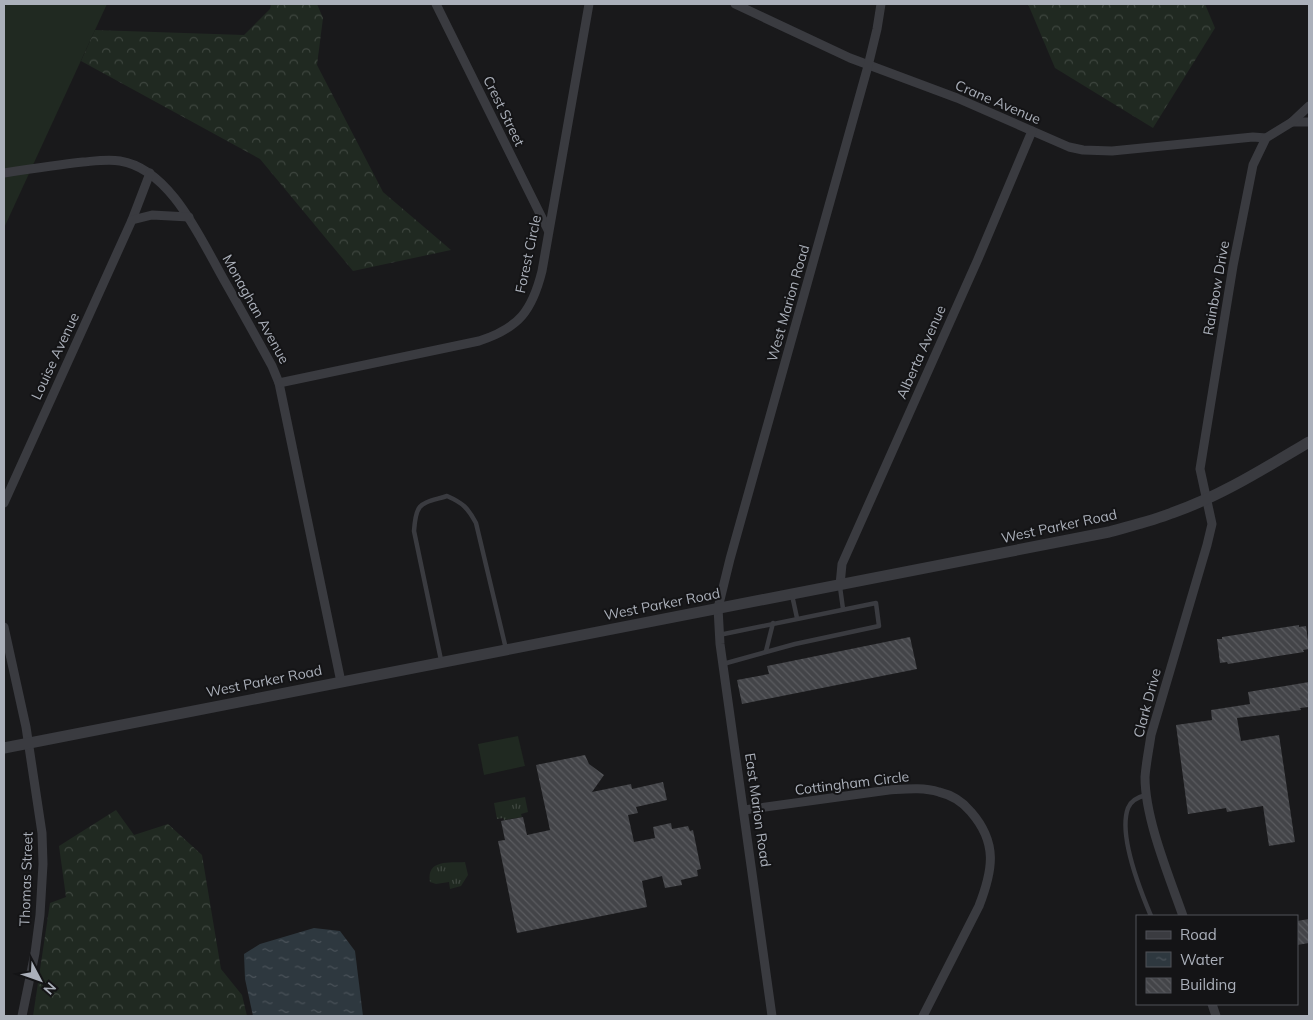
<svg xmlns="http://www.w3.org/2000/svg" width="1313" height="1020" viewBox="0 0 1313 1020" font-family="Mulish,sans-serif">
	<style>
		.grass { fill: #202921 }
		.forest { fill: url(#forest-crowns) }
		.park { fill: url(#park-tufts) }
		.water { fill: url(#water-ripples) }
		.building { fill: url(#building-back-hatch) }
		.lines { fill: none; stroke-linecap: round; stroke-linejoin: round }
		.service { stroke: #3a3b40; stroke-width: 4.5 }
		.minor { stroke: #3a3b40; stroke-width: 9 }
		.tertiary { stroke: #3a3b40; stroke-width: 11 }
		.labels { text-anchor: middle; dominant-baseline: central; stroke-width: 4; stroke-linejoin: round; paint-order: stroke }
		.street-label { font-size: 14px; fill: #abb0ba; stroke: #141416 }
	</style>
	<defs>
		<pattern id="forest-crowns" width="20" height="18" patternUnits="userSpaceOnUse" patternTransform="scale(1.25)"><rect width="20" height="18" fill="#202921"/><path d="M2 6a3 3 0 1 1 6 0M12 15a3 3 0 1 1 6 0" fill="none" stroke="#3e463f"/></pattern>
		<pattern id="park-tufts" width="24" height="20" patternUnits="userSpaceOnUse" patternTransform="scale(1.25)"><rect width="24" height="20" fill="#202921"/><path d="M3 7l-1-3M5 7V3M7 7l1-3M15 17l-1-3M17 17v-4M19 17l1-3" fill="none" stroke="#3e463f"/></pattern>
		<pattern id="water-ripples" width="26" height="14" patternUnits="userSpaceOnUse" patternTransform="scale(1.25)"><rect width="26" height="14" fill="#2e383f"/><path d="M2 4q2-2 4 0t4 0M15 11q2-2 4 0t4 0" fill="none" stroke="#4a5259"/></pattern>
		<pattern id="building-back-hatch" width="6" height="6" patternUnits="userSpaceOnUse" patternTransform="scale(1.25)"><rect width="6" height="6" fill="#434448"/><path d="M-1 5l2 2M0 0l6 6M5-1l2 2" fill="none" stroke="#5b5c60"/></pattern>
	</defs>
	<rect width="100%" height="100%" fill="#19191b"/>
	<g class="grass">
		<path d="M6,4H107L4,228V9Z"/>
		<path d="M518,736L525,766L484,775L478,744Z"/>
	</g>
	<g class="forest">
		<path d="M271,4H317L323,18L317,65L383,192L451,250L353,271L260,159L81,61L95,30L244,35L270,9Z"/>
		<path d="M1028,4H1205L1215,28L1153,128L1055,68Z"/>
		<path d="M116,810L134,835L168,824L202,855L221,969L242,995L247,1016H33L50,903L66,897L59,846Z"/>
	</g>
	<g class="park">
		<path d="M525,797L528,812L521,814L522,817L504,820L503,818L497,819L494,803Z"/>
		<path d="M465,862L468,875L461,886L450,889L449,882L436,884L430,882C426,859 450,863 465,862Z"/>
	</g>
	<path class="water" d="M314,928L340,931L355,951L363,1016H253L245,979L244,954L260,944Z"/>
	<g class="building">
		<path d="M1299,625V627L1306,626L1309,649L1303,650L1304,652L1228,664L1227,662L1220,663L1217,639H1222V637Z"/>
		<path d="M910,637L917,669L742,704L737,680L769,674L767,666Z"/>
		<path d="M1309,682V707L1300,708L1301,710L1237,718L1241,741L1279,735L1295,842L1269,846L1263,806L1227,812L1226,808L1188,814L1176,725L1212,720L1211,710L1250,704L1248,692Z"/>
		<path d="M585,755L589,764L604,775L592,792L631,784L632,789L663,782L667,800L636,807L638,813L628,815L634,842L655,838L653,827L671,823L672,829L688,826L690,831L693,830L701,869L697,870L698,876L681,880L682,885L665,888L662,876L642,881L647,907L517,933L498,841L505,840L501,821L523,817L527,835L550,830L536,765Z"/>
		<path d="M1309,919V943L1297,945V921Z"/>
	</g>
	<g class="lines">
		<g class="service">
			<path d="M840,587L843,609"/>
			<path d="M792,595L797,618"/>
			<path d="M719,635L876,603L879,626L795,644L723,664"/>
			<path d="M766,651L773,623"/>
			<path d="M441,660L414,531C416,501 421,504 447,496C463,503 468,508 476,523L506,649"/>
			<path d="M1146,795C1138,797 1131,800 1128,808C1118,835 1140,890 1151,916"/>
		</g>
		<g class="minor">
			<path d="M436,4L548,230"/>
			<path d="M735,4L850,58L957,98L1069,147L1083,150L1112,151L1253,137L1266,138"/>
			<path d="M1292,122H1309"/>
			<path d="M4,173C30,169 56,165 83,162C95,161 108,159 120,161C171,169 201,240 224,280C240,308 256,337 272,366L279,383L341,682"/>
			<path d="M132,220L150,173"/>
			<path d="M279,383L479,341C519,328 532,311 542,271L589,4"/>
			<path d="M4,503L132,220L152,215L189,217"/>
			<path d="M840,585L842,564L978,259L1032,131"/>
			<path d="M4,627L26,727L42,833L43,864L40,915L35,953L22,1016"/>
			<path d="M744,810L889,790C906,789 923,787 939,792C952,795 963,802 971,812C998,843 993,870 979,906L923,1016"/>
			<path d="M1183,916C1169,876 1145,819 1145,777C1146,763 1149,749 1151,735L1207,545L1212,524L1200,469L1233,266L1253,165L1266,138L1292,122L1309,106"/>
			<path d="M1212,1004L1216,1016"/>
			<path d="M772,1016L720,644L718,608L730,559L868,66L877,29L881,4"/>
		</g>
		<path class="tertiary" d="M4,748L1109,532C1130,526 1152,521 1172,513C1221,496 1265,468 1309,442"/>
	</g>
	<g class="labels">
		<g class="street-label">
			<text transform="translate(998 102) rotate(23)">Crane Avenue</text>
			<text transform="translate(504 111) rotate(64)">Crest Street</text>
			<text transform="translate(528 254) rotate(-78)">Forest Circle</text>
			<text transform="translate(1216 288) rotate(-80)">Rainbow Drive</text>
			<text transform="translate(788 303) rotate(-74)">West Marion Road</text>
			<text transform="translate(256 309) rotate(61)">Monaghan Avenue</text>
			<text transform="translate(921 352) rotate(-66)">Alberta Avenue</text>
			<text transform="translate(55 356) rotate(-65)">Louise Avenue</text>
			<text transform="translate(1059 526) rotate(-12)">West Parker Road</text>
			<text transform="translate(662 604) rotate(-11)">West Parker Road</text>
			<text transform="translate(264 681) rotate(-11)">West Parker Road</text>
			<text transform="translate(1147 703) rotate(-75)">Clark Drive</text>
			<text transform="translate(852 783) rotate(-7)">Cottingham Circle</text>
			<text transform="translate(758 810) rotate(82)">East Marion Road</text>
			<text transform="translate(26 879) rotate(-88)">Thomas Street</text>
		</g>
	</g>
	<rect width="1313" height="1020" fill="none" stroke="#abb0ba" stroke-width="10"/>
	<rect x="1136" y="915" width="162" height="90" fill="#141416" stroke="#505258"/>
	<rect x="1146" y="931" width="25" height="8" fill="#3a3b40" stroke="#505258"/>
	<text x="1180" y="940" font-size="15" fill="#abb0ba">Road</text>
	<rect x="1146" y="952" width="25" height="15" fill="url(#water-ripples)" stroke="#505258"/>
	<text x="1180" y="965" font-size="15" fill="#abb0ba">Water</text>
	<rect x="1146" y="978" width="25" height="15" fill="url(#building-back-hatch)" stroke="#505258"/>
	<text x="1180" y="990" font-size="15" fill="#abb0ba">Building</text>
	<g transform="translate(40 980) rotate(131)" stroke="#141416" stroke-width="4" paint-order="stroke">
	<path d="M0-4L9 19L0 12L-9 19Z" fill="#abb0ba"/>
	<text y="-8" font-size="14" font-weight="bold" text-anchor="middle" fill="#abb0ba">N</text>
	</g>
</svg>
